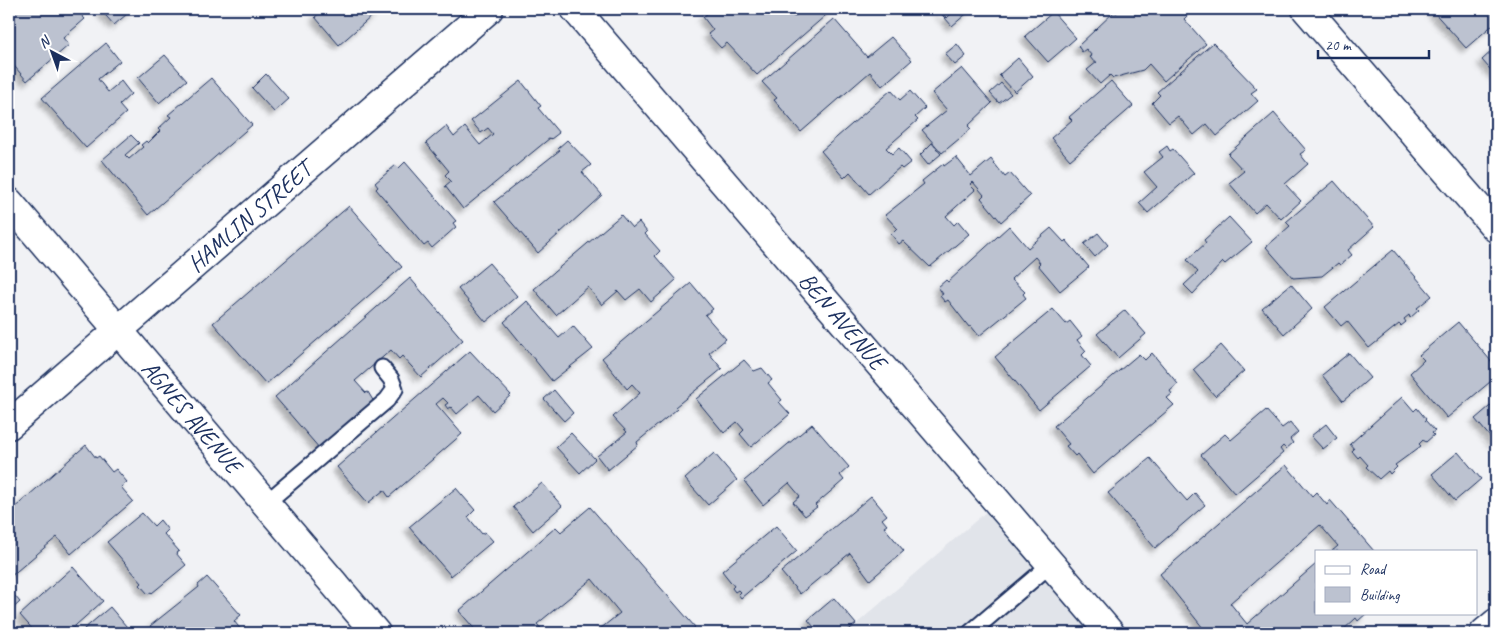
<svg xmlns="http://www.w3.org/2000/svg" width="1505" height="642" viewBox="0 0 1505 642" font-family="Caveat,sans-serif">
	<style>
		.built { fill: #e1e4ea }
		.building { fill: #bcc2d0; stroke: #1b2f5e; filter: url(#shadow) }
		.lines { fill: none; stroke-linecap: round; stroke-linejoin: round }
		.service-casing { stroke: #1b2f5e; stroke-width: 19 }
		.minor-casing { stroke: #1b2f5e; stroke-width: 31 }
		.secondary-casing { stroke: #1b2f5e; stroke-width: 31 }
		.service { stroke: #fff; stroke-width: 15 }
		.minor { stroke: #fff; stroke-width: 28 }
		.secondary { stroke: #fff; stroke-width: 28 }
		.labels { text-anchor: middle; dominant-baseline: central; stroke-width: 4; stroke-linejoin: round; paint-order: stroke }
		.street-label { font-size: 24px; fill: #1b2f5e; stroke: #fff }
	</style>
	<defs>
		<filter id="shadow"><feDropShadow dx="-4.5" dy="4.5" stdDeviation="2.5" flood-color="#0004"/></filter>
	</defs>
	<rect width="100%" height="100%" fill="#f1f2f5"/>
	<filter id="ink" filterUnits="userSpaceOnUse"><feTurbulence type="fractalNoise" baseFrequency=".02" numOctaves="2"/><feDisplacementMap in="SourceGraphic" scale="10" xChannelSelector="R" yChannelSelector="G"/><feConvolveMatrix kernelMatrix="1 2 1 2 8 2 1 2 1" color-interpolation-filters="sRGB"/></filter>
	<g filter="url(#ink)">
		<path class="built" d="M1002,498L1116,633H846Z"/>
		<g class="building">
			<path d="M76,9L85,19L63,38L69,45L27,81L9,60V10Z"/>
			<path d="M100,9H133L114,25Z"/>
			<path d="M324,9H380L339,45L315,17Z"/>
			<path d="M713,9H787L794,17L803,9H833L757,75L727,43L721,48L708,34L713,30L703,17Z"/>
			<path d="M937,9L947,18L956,9H972L952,26Z"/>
			<path d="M1121,9H1185L1188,15L1184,19L1206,44L1164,81L1149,64L1143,70L1113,78L1110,75L1100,84L1087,70L1097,62H1094L1090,57L1092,56L1086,49L1082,52L1078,46L1115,11L1116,13Z"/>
			<path d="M1431,9H1496V22L1466,48Z"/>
			<path d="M1053,12L1076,38L1048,62L1025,36Z"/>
			<path d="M834,19L867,57L891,37L912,60L882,86L870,72L801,132L774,100L777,98L762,82Z"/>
			<path d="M106,43L120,61L98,79L108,92L121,81L131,94L119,105L126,113L86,148L42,98Z"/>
			<path d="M1213,43L1257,89L1251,93L1258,101L1217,136L1207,124L1194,135L1178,116L1169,123L1152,103L1160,95L1157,92Z"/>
			<path d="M957,44L966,56L955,65L945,54Z"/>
			<path d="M1496,47V76L1482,60Z"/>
			<path d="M165,55L187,80L159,103L138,78Z"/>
			<path d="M1018,58L1033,76L1015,92L999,75Z"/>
			<path d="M962,68L992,103L968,126L971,129L942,153L922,130L947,110L932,93Z"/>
			<path d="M266,74L289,99L274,112L252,88Z"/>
			<path d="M211,78L252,125L148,215L102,160L131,135L139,143L125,155L129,159L143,147L141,145L146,141L148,143L160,131L158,129L171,117L168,115Z"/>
			<path d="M521,81L541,106L538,108L559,133L551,139L550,138L463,209L445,186L451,181L445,175L449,171L426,143L446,126L454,137L465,127L480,145L493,134L488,128L481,133L471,121Z"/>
			<path d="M1111,81L1133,106L1070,160L1051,138L1072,120L1069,117Z"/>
			<path d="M1001,83L1011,94L999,103L990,93Z"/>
			<path d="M891,90L900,100L910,91L925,108L915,117L918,120L886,148L892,154L899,148L911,162L902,169L900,167L869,194L850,172L844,178L821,151Z"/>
			<path d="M1274,113L1306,150L1300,154L1308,164L1285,184L1301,201L1281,219L1266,203L1255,213L1229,183L1244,171L1228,154Z"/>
			<path d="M567,140L591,165L582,172L602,195L538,253L494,202L560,150L558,148Z"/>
			<path d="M932,143L941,154L928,165L920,155Z"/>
			<path d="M1167,146L1170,151L1173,149L1194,173L1148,213L1139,203L1157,187L1144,172L1163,157L1159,152Z"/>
			<path d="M956,157L971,176L991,159L1005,177L1010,173L1030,196L1001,222L981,198L984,195L973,182L970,185L975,190L946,216L954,225L958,221L969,234L930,267L903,241L899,244L891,234L897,228L885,215L924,184L922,181L943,164L944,166Z"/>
			<path d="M405,162L456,221L453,223L456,227L432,248L428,243L424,246L376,189L378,187L375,183L396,165L399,168Z"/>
			<path d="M1334,181L1374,227L1348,250L1352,255L1340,265L1338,263L1322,276L1293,278L1266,247L1290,226L1286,222Z"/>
			<path d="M349,206L402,267L266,384L213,323Z"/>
			<path d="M621,215L632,228L639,222L647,232L645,234L660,251L655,256L676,280L651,302L640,289L626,300L618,291L602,305L588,287L556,315L534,289Z"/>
			<path d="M1229,217L1252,242L1225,264L1223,262L1193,294L1184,285L1198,272L1187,260L1206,243L1204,240Z"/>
			<path d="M1009,226L1028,248L1051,228L1064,242L1066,240L1089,267L1060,291L1038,265L1040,263L1035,257L1011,279L1025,292L1023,294L1026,298L979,336L971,326L969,327L948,300L945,302L940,296L943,294L938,287L946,280L948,282Z"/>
			<path d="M1098,233L1108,245L1095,257L1084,244Z"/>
			<path d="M1393,250L1432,296L1417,308L1419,310L1410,318L1409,315L1404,319L1406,322L1401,326L1399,324L1369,348L1347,321L1341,326L1325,307Z"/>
			<path d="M489,263L517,296L486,322L458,289Z"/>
			<path d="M410,278L463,340L421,377L402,356L399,359L391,350L355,381L366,393L368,392L374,402L320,449L275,397Z"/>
			<path d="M691,283L713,309L705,315L726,339L709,353L722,369L675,407L677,409L637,442L638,445L608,470L597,456L627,432L613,417L640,393L632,384L627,389L602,358Z"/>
			<path d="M1291,284L1312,309L1284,334L1262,308Z"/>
			<path d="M527,301L559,338L573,326L593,349L552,381L504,322Z"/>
			<path d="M1053,309L1066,324L1070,321L1082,336L1077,340L1086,351L1082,355L1091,366L1039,410L995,357Z"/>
			<path d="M1125,310L1146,334L1118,358L1097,334Z"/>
			<path d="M1458,322L1496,367V377L1447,418L1410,373L1424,360L1419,355Z"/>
			<path d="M1221,345L1244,371L1215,396L1193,370Z"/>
			<path d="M470,351L511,395L493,411L479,395L457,414L451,407L448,409L445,405L448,403L443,398L436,404L462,434L389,497L384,490L368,503L337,467Z"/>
			<path d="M1152,353L1178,384L1170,391L1172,394L1167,398L1174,405L1093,474L1077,454L1075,456L1066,446L1069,444L1054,426L1139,354L1145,360Z"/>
			<path d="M1349,353L1370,378L1343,401L1322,375Z"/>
			<path d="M744,360L754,371L762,368L772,380L768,383L782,400L779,402L790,414L751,447L740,434L744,430L737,422L724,433L696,399Z"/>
			<path d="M554,390L573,413L564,421L544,399Z"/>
			<path d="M1402,397L1414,411L1417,408L1426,419L1425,420L1435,431L1432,433L1434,435L1426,442L1423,440L1419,444L1421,446L1395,465L1397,467L1390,474L1388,471L1379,479L1366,467L1368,465L1360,456L1358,458L1352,451L1354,449L1350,444Z"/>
			<path d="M1496,401V444L1475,419Z"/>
			<path d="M1266,410L1282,428L1290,422L1298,432L1290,439L1293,443L1286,449L1283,446L1280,449L1283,453L1235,494L1201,455L1225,434L1231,440Z"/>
			<path d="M812,424L849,467L840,475L844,480L815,505L817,507L805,516L793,502L800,496L789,483L763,505L744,481Z"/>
			<path d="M1326,424L1337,438L1323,449L1311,436Z"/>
			<path d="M571,433L595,459L580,473L556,447Z"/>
			<path d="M86,445L96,458L99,456L112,472L116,469L127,482L121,487L133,501L71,554L57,537L10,577L9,508L12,510Z"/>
			<path d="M1458,452L1481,479L1455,501L1432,474Z"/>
			<path d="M714,453L737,480L708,505L685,479Z"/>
			<path d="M1150,458L1187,501L1195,493L1205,505L1155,548L1108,493Z"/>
			<path d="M1286,465L1312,496L1316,492L1327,505L1330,500L1374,551H1332L1338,546L1320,525L1230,603L1247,624L1316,564V613H1367L1358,621L1356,618L1340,633H1207L1160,574Z"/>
			<path d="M542,483L562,506L533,531L513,507Z"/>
			<path d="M456,488L475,510L468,517L482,534L485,532L493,541L451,576L409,527Z"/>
			<path d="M871,496L887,515L882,519L887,525L884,527L904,551L870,580L850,553L800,594L781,572Z"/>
			<path d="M590,507L695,627L688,633H595L620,613L592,579L537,624L545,633H478L459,611L556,527L561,532Z"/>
			<path d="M142,513L154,526L160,520L168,530L164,534L179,551L176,553L186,565L152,593L151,592L148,594L140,585L142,583L107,542Z"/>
			<path d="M776,526L797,551L741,598L738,594L740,592L738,590L735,592L732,588L734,586L722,571Z"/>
			<path d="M73,567L103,601L67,633H36L20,615Z"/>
			<path d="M207,577L241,615L234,621L242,631L240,633H157L150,626L199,587L198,585Z"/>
			<path d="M9,589L20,602L9,612Z"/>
			<path d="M834,598L856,624L845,633H819L808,620Z"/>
			<path d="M110,607L132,633H87L84,629Z"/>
		</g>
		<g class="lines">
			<g class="service-casing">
				<g id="service">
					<path d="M266,503L387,400L395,389L391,379L382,368"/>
					<path d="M970,633L1051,564"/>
				</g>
			</g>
			<g class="minor-casing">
				<g id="minor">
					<path id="s1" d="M575,9L1110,633"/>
					<path d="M1306,9L1496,228"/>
					<path id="s2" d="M9,202L376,633"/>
					<path id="s3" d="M9,425L489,9"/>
				</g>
			</g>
			<g class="secondary-casing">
				<path id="secondary" d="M1484,633L1496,623"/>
			</g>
			<use href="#service" class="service"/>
			<use href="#minor" class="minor"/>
			<use href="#secondary" class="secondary"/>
		</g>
	</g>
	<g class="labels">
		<g class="street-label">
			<text stroke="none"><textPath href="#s3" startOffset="318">HAMLIN STREET</textPath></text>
			<text stroke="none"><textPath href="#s1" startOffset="411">BEN AVENUE</textPath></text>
			<text stroke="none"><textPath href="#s2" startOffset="282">AGNES AVENUE</textPath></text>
		</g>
	</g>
	<rect width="1505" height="642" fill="none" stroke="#fff" stroke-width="30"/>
	<rect x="15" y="15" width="1475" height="612" fill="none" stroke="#1b2f5e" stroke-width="2" filter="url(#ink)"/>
	<rect x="1315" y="550" width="162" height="65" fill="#ffffff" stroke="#a4acbf"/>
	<rect x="1325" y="566" width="25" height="8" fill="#ffffff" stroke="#a4acbf"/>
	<text x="1360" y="574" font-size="15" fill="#1b2f5e">Road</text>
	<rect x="1325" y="587" width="25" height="15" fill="#bcc2d0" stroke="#a4acbf"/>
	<text x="1360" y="600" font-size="15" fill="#1b2f5e">Building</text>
	<g transform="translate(52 52) rotate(319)" stroke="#ffffff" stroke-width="4" paint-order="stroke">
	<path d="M0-4L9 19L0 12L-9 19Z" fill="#1b2f5e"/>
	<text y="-8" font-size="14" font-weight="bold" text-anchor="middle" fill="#1b2f5e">N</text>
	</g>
	<path d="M1318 50v8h111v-8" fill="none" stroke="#1b2f5e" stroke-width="2.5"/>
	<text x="1325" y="50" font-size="15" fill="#1b2f5e" stroke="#ffffff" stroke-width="4" paint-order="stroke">20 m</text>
</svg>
